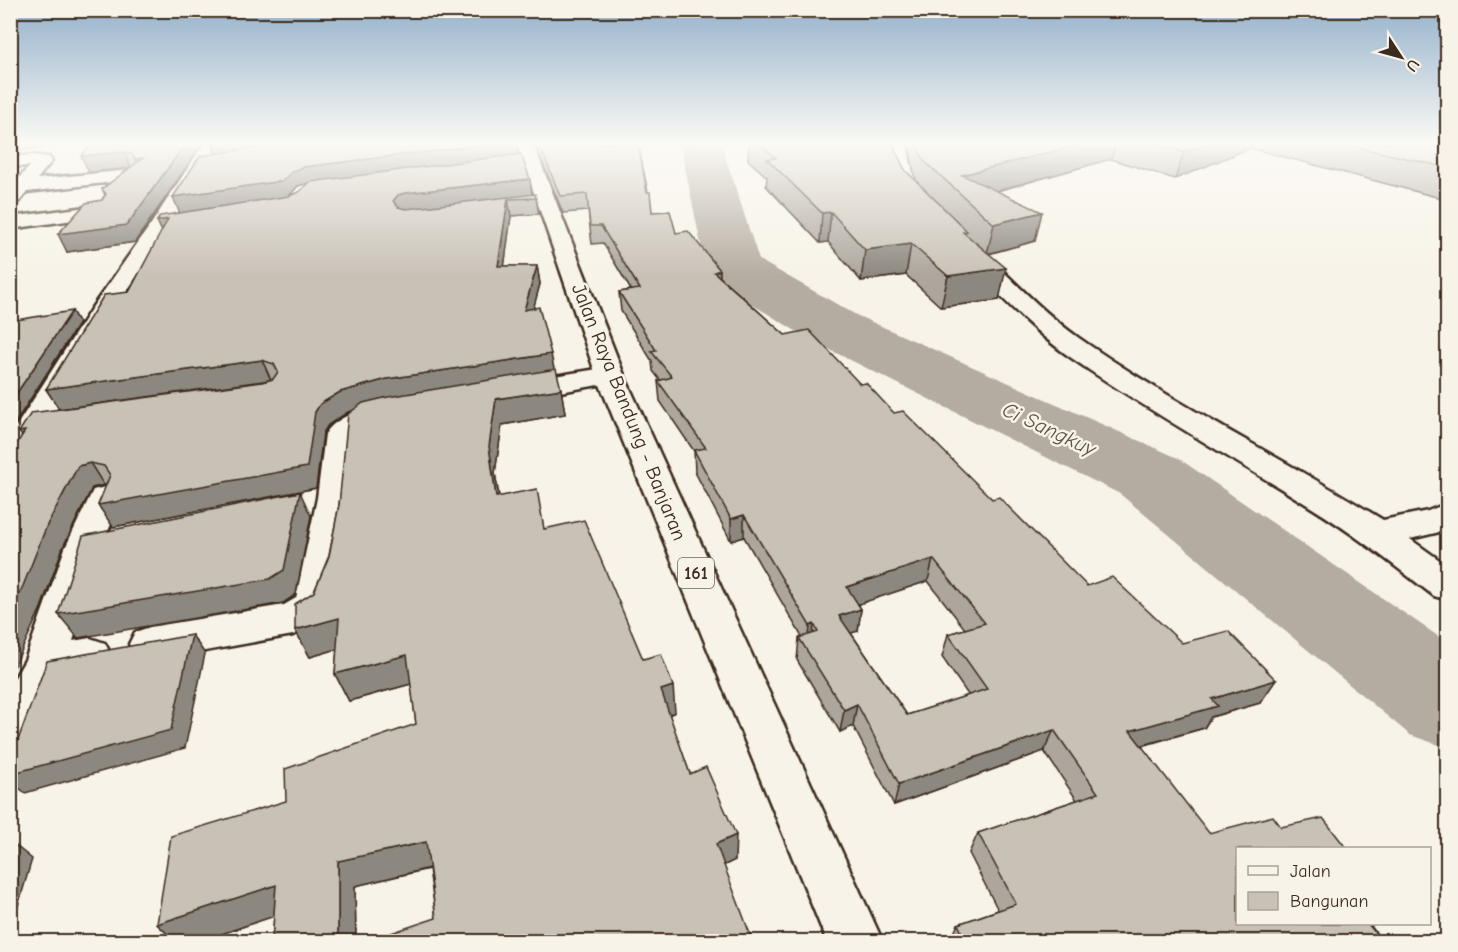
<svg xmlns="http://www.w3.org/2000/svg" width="1458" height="952" viewBox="0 0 1458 952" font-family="'Comic Neue',sans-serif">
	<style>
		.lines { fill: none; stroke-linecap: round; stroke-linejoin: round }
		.river { fill: #b4aca0; fill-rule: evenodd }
		.street-casing { stroke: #3b2a1e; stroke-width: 5 }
		.primary-casing { stroke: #3b2a1e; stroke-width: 5 }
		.street { fill: #f7f3e8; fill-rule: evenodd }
		.primary { fill: #f7f3e8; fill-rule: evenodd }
		.wall { fill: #aca69d; stroke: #3b2a1e; stroke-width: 1.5; fill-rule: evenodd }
		.shaded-wall { fill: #8c877f; stroke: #3b2a1e; stroke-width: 1.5 }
		.building { fill: #c8c1b6; stroke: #3b2a1e; stroke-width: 1.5; fill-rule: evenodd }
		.labels { text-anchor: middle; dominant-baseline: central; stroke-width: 5; stroke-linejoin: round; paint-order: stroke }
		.shield { fill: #f7f3e8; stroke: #73665b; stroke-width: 1.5 }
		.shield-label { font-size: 18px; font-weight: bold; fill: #3b2a1e }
		.street-label { font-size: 20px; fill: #3b2a1e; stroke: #f7f3e8 }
		.water-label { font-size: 21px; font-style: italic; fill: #5f5145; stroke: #f7f3e8 }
	</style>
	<rect width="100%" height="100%" fill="#f7f3e8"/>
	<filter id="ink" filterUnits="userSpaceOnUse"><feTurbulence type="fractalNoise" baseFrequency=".0167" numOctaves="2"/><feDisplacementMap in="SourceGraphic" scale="12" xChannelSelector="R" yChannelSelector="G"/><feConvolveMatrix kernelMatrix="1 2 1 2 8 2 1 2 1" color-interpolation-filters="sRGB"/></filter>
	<g filter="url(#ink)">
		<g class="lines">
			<path class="river" d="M680,143H721L759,260L856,315L1178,458L1448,643V748L1410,735L1120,494L812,341L714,281L706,269Z"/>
			<g class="street-casing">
				<g id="street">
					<path d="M204,143H220L170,226L115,309L26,462L21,469L10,472V436L91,309L151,224Z"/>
					<path d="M891,143H907C910,167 916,183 930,202L927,206H913C898,187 892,167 891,143Z"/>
					<path d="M33,155L49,157L52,161L37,179L131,170L137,171L140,175L137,179L131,180L27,192L20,201L10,202L11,187L30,166L10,167V157Z"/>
					<path d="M102,205L109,207L112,211L109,215L10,229V217Z"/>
					<path d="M971,246L979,248C1014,281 1048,318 1089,345C1183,409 1286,460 1383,520L1428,511L1448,503V530L1410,539L1448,566V600L1434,596C1394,565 1353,533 1309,506C1229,456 1147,410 1070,357C1030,329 997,292 963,258L960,253L963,248Z"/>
					<path d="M610,367L620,369L624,375L620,381L517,400L507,397L503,391L507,385L517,382Z"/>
					<path d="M386,404L397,407L401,413L397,419L371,426L355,438C352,479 348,587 325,618C318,627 303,631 293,635L150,661L135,656L129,644L135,632L150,627L284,605L296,598L317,498L325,434C338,414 364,410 386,404Z"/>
					<path d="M105,487L117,490L122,498L101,548L73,641L90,638L105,643L111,655L105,667L59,678L26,744L10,750V686L25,660L65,548L93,490Z"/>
				</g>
			</g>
			<g class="primary-casing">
				<path id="primary" d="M517,143H533L624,375L883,942H827L596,375Z"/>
			</g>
			<use href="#street" class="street"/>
			<use href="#primary" class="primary"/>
		</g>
		<g class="wall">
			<path d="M92,143H203L135,242L67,252L105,195L102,189L131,168L89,172Z"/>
			<path d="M212,143H517L519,155L532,194L536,198L539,214L511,216L504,266H537L540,284L533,308L561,389L565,414L502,425L495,473L499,496L545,529L643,659L675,712L669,715L690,774L735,860L724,865L436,918L429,869L355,886L356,942H272L274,916L198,942H176L157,924L286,801L416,724L411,684L349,701L335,674L337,649L310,657L295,630L314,592L329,556L339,505L351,411L348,412L328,425L323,433L316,488L113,527L106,485L92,488L63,547L41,608L22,436L19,432L269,380L59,409L46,389L129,292L180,213L216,153ZM309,183L299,192L289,196L298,186Z"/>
			<path d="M535,143H638L652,212L676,233L720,277L785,335L860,384L992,499L1087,586L1182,643L1260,703L1211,717L1204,728L1142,746L1238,924H1374L1371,926L1383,942H950L958,924L998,910L969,853L978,833L1077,800L1044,751L894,805L853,726L840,732L797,660L799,638L802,637L744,537L731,541L695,472L694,451L660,401L658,381L660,380L653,371L652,361L621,311L619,292L631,290L603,243L592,244L588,211L563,213ZM928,581L965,629L948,634L942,657L969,696L907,715L851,633L858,631L861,609L858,604Z"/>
			<path d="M749,143H894L895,150L905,170L918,183L914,175L909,143H1448V200L1250,148L1175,179L1111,159L997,191L1035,241L989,254L999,300L941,307L906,275L861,281L828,242L820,243L766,186L767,177L748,160Z"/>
		</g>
		<g class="shaded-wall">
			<path d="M10,143H76L10,152Z"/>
			<path d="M186,143H203L135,242L67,252L58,234Z"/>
			<path d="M212,143H294L216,154Z"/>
			<path d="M498,143H517L519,155L309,183L298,186L288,197L180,214L173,197L293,171L303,167Z"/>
			<path d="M1084,143H1116L1111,159L967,199L962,175Z"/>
			<path d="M1209,143H1252L1250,148L1175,179L1184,152Z"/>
			<path d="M124,152L131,168L89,172L81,156Z"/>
			<path d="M143,158L142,175L135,159Z"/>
			<path d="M530,179L532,195L398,218L393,201L398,195L405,193Z"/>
			<path d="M508,199L511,216L502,284L498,266Z"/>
			<path d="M831,212L828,242L820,243L822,213Z"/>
			<path d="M1042,212L1035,241L987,254L994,224Z"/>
			<path d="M168,219L165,238L157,221Z"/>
			<path d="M911,244L906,275L861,281L865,250Z"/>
			<path d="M537,266L540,284L528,329L524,310Z"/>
			<path d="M1006,268L999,300L941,307L948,276Z"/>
			<path d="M720,270V289L714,272Z"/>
			<path d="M72,311L79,323L10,431V403Z"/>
			<path d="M551,354L555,374L394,400L348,412L328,425L323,433L316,488L113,527L98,505L315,412L320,404L340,392L387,379Z"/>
			<path d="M262,360L271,380L59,409L46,389Z"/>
			<path d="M561,389L565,414L502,425L495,473L503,523L496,497L489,446L496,399Z"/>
			<path d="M90,463L104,485L92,488L63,547L41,608L10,676V611L47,525L78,466Z"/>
			<path d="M300,492L311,516L296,594L283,603L78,638L58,614Z"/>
			<path d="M744,515V537L731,541V519Z"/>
			<path d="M933,559L928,581L844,609L847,587Z"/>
			<path d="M861,609L858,631L836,638L839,616Z"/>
			<path d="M339,618L351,645L310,657L295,630Z"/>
			<path d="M814,624L812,647L808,648L810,626Z"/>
			<path d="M192,635L205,654L185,748L25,793L10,780V774Z"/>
			<path d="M407,655L418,682L349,701L335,674Z"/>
			<path d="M1276,680L1260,703L1211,717L1204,728L1118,752L1130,731L1212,699Z"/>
			<path d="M673,686L675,712L663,717L661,690Z"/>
			<path d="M857,704L853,726L840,732L844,710Z"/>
			<path d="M1054,730L1044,751L894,805L899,784Z"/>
			<path d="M736,835L735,860L717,869L716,844Z"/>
			<path d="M10,841L32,859L10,933Z"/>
			<path d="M426,842L438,866L355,886L356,942H338V861Z"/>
			<path d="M276,885L295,909L198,942H176L157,924Z"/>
		</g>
		<g class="building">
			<path d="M92,143H186L127,225L58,234L86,203L102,200L106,194L102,189L143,158L135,159L132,154L124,152L81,156Z"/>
			<path d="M286,143H498L303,167L293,171L282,181L173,197L200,156Z"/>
			<path d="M539,143H638L647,192H650L652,212L670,211L676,233L688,231L720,270L714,272L785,335L809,330L860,384L866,383L894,413L903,411L992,499L999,497L1087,586L1112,577L1182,643L1228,631L1276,680L1212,699L1218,706L1130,731L1209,833L1273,816L1281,827L1323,818L1347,849H1238V924H1368L1383,942H966L958,924L1016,904L978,833L1098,793L1054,730L899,784L857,704L844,710L799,638L818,632L814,624L810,626L744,515L731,519L694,450L706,448L658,381L672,377L651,351L656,350L619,292L640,289L601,226H590L587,194L560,196ZM933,559L985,623L948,634L987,689L907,715L839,616L861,609L847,587Z"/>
			<path d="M758,143H894L895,150L905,170L967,231L963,232L1006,268L948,276L911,244L865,250L831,212L822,213L767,159L776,158Z"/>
			<path d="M917,143H1084L962,175L1042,212L994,224L925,162L918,149Z"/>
			<path d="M1150,143H1209L1184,152Z"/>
			<path d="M1341,143H1448V168Z"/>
			<path d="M521,154L530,179L405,193L398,195L393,201L398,207L406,209L535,194L536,198L508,199L498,266H537L524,310L539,307L551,354L387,379L340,392L320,404L315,412L307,467L98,505L110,475L104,466L90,463L78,466L47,525L23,586L10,611V454L25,431L19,432L31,413L262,382L273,379L278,372L274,364L262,360L46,389L104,295L129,292L168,219L157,221L160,216L289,196L299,192L310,182Z"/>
			<path d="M72,311L10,403V321Z"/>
			<path d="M556,369L561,389L496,399L489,446L496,497L537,489L544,529L584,520L643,659L661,654L673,686L661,690L690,774L706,767L736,835L716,844L753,942H364L436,918L426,842L338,861V942H272L276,885L157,924L171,836L286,801L285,769L416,724L407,655L335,674L339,618L295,630V604L314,592L329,556L339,505L348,414L363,403L388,397Z"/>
			<path d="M300,492L284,570L270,579L58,614L83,536Z"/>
			<path d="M192,635L171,730L10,774V762L47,661Z"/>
		</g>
	</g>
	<linearGradient id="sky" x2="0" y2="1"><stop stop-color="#93b1cb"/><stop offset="0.52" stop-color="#fbfaf5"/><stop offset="1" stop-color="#fbfaf5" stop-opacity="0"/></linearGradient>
	<rect width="1458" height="276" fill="url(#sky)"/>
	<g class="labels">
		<rect class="shield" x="678" y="558" width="36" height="30" rx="4.5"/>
		<g class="shield-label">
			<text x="696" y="573">161</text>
		</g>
		<g class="street-label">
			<text transform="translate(629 412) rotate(68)">Jalan Raya Bandung - Banjaran</text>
		</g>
		<g class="water-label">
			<text transform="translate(1049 429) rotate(25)">Ci Sangkuy</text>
		</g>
	</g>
	<rect width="1458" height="952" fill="none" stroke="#f7f3e8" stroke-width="36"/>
	<rect x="18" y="18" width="1422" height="916" fill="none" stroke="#3b2a1e" stroke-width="2" filter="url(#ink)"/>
	<rect x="1236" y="847" width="195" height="78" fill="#f7f3e8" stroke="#aca397" stroke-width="1.5"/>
	<rect x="1248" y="866" width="30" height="9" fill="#f7f3e8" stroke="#aca397" stroke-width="1.5"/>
	<text x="1290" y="877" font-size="18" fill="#3b2a1e">Jalan</text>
	<rect x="1248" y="892" width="30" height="18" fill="#c8c1b6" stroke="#aca397" stroke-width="1.5"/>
	<text x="1290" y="907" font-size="18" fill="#3b2a1e">Bangunan</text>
	<g transform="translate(1401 57) rotate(126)" stroke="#f7f3e8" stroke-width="4.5" paint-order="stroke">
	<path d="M0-4.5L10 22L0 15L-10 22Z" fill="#3b2a1e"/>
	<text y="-9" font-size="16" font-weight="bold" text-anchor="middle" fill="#3b2a1e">U</text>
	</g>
</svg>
